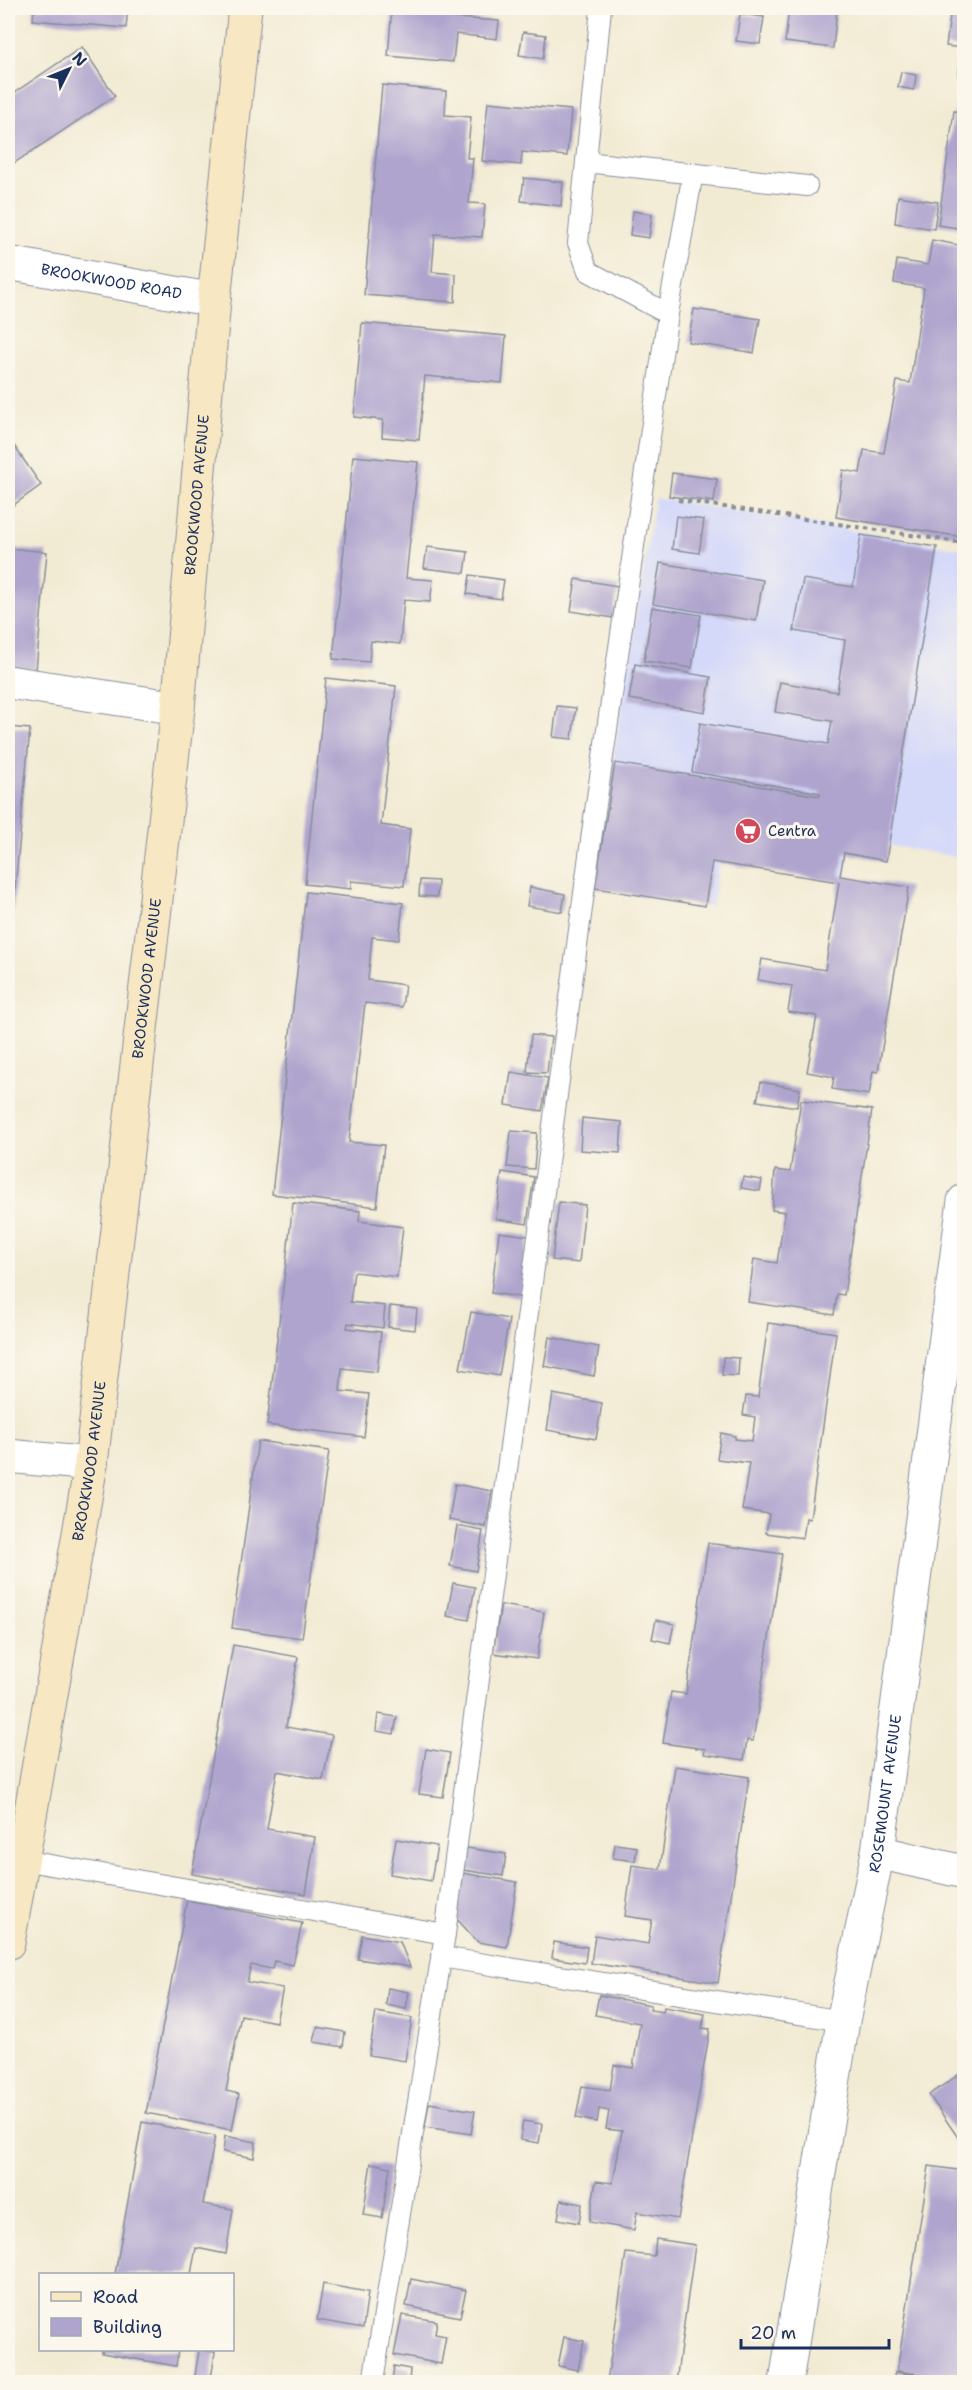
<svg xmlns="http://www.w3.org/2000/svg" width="972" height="2390" viewBox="0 0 972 2390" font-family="'Shantell Sans',sans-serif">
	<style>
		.built { fill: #d4d8f9 }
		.building { fill: #afa4ce }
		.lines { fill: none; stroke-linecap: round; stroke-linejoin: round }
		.service-casing { stroke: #868d99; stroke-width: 22 }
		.minor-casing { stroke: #868d99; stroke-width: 35 }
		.secondary-casing { stroke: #868d99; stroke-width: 35 }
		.path { stroke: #868d99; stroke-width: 4; stroke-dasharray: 4.5 4.5; stroke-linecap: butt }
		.service { stroke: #fff; stroke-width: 20 }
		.minor { stroke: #fff; stroke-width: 33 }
		.secondary { stroke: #f7e8c3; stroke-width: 33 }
		.labels { text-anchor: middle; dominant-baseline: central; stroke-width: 6; stroke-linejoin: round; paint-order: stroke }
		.street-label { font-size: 15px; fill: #1b2f5e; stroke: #fbf7ec }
		.poi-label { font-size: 15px; fill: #1b2f5e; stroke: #fbf7ec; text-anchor: start }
	</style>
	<rect width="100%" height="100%" fill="#fbf7ec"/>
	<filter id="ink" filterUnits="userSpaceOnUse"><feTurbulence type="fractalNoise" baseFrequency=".0167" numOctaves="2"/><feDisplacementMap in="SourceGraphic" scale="12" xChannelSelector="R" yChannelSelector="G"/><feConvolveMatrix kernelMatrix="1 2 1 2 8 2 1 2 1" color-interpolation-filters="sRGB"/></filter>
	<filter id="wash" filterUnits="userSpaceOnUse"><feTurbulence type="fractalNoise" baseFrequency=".008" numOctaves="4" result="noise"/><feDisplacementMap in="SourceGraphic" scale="24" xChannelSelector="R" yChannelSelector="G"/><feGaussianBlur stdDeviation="1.35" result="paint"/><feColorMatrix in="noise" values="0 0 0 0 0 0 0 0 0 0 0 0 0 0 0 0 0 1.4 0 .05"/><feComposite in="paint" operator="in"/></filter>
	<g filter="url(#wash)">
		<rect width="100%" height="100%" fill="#f2ebd4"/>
		<path class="built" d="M655,498L964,549V858L851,839L844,878L720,857L712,907L593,887Z"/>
		<g id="blocks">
			<g class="building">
				<path d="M34,8H128L126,28L33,20Z"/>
				<path d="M392,8H458L457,18L499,21L497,39L456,34L453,62L388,56Z"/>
				<path d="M789,8H837L833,48L785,42Z"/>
				<path d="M951,8H964V78L958,77L962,48L946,46Z"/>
				<path d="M740,14L764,17L760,44L736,41Z"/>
				<path d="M523,32L546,35L543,59L519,55Z"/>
				<path d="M82,47L115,96L8,167V97Z"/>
				<path d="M901,72L916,75L914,90L898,87Z"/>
				<path d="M382,85L446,91L445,115L471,117L467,158H473L469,203L485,204L482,237L435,234L432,272L456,274L455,302L364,295Z"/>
				<path d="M488,102L571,110L567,156L522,152L521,165L482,161Z"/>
				<path d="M954,111L964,112V229L938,225Z"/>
				<path d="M524,178L563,182L561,206L521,201Z"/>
				<path d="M898,196L938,202L934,229L895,223Z"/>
				<path d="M633,211L652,214L649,238L630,235Z"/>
				<path d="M932,240L964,246L963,537L836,517L843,470L860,473L864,450L884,453L897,381L910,383L924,288L894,283L897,260L928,265Z"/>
				<path d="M694,309L760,319L754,353L688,342Z"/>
				<path d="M362,323L506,336L502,383L425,376L419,440L382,437L383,420L354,417Z"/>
				<path d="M8,437L41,485L8,509Z"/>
				<path d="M353,456L418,462L406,578L433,580L430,602L404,600L400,644L371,641L369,662L333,659Z"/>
				<path d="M672,473L717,479L714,502L669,496Z"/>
				<path d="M676,516L704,520L699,553L672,549Z"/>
				<path d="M861,535L937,547L886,861L844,853L840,876L909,887L878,1072L873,1071L869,1095L832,1089L834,1077L807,1072L817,1016L788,1012L792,986L758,980L762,959L825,970L839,882L712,862L705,906L595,888L615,763L820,796V793L692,772L700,723L828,744L832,721L775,712L780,682L837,692L845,640L794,631L803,579L853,587Z"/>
				<path d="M427,547L468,552L465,573L424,568Z"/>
				<path d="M8,548L47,552L36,670L8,667Z"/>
				<path d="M660,563L763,580L756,621L653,604Z"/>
				<path d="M470,575L504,580L501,599L467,594Z"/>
				<path d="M576,579L618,586L613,618L571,611Z"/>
				<path d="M652,607L701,615L692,668L644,661Z"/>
				<path d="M635,664L711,677L705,712L629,699Z"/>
				<path d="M326,678L396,686L381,825L410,829L404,886L351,881V889L305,884Z"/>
				<path d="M557,706L576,708L572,739L553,737Z"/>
				<path d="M8,727L30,729L12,920L8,919Z"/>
				<path d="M420,880L438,881L437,897L419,896Z"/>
				<path d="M530,887L565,894L562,912L527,906Z"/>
				<path d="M306,892L403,903L399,940L372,937L368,980L405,985L402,1007L365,1003L349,1142L384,1145L377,1207L272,1194Z"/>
				<path d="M531,1035L551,1037L547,1073L527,1072Z"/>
				<path d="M511,1072L548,1078L542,1111L506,1105Z"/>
				<path d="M761,1082L800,1089L797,1107L757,1101Z"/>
				<path d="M801,1100L872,1110L844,1295L837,1294L834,1315L748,1302L754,1259L777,1263L785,1212L772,1210L775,1170L790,1172Z"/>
				<path d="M582,1118L622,1122L620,1153L580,1150Z"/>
				<path d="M511,1131L537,1133L534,1169L507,1167Z"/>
				<path d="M502,1172L534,1177L527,1224L496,1219Z"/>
				<path d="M743,1177L762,1180L760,1191L741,1188Z"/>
				<path d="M559,1202L585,1205L579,1263L552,1260Z"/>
				<path d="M293,1203L360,1211L359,1221L403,1227L397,1277L354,1272L350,1302L385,1306L383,1328L348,1323L347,1328L381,1332L377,1372L342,1368L340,1391L369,1394L364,1437L267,1425Z"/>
				<path d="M499,1232L529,1236L520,1297L491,1293Z"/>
				<path d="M390,1306L417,1309L415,1330L388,1327Z"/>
				<path d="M471,1312L509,1319L499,1376L460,1369Z"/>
				<path d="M768,1323L836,1333L810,1519L806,1518L803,1538L766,1533L769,1514L742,1510L749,1463L717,1459L721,1433L735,1436V1439L752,1441L755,1417L743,1415L746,1396L758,1397Z"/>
				<path d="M549,1337L599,1347L594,1376L544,1366Z"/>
				<path d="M723,1357L739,1358L738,1376L722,1375Z"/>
				<path d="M553,1394L602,1403L596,1439L547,1430Z"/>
				<path d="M258,1441L329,1451L302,1638L232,1628Z"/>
				<path d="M455,1484L492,1491L486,1527L449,1520Z"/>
				<path d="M457,1526L483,1531L476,1571L450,1566Z"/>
				<path d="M708,1543L782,1554L753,1741L747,1740L744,1760L704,1754L705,1749L663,1743L671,1692L686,1694Z"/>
				<path d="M453,1583L475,1587L469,1620L447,1616Z"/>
				<path d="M501,1605L544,1612L537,1659L493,1653Z"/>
				<path d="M656,1620L674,1624L670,1643L652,1639Z"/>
				<path d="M233,1645L298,1657L286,1727L332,1735L323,1780L277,1771L267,1829L315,1837L306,1894L192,1874Z"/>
				<path d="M378,1714L397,1717L394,1734L376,1731Z"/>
				<path d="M426,1749L450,1753L443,1797L419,1794Z"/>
				<path d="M675,1766L749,1777L718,1983L591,1963L595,1935L648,1944L652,1920L625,1916L632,1865L660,1869Z"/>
				<path d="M396,1839L437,1846L431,1881L390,1874Z"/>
				<path d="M615,1844L637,1847L635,1861L613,1858Z"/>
				<path d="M467,1848L506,1854L503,1876L463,1870Z"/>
				<path d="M462,1873L517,1882L507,1947L478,1942L455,1917Z"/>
				<path d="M187,1900L302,1923L293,1965L274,1961L272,1969L251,1965L247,1982L283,1988L276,2022L241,2015L226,2091L239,2094L232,2130L146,2113Z"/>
				<path d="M362,1935L400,1942L410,1967L358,1959Z"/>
				<path d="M554,1942L587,1947L585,1963L552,1958Z"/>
				<path d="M388,1988L409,1992L406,2009L386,2005Z"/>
				<path d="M599,1995L651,2005L650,2010L663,2012L664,2007L705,2014L702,2028L710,2029L678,2219L637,2212L634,2230L589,2222L596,2181L613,2183L622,2131L606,2129L609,2111L599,2109L597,2122L576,2118L582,2086L610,2090L614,2065L633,2068L640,2023L595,2015Z"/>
				<path d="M376,2012L412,2018L405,2061L369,2055Z"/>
				<path d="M317,2027L345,2032L343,2047L314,2042Z"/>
				<path d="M964,2071V2140L959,2139L929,2095Z"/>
				<path d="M429,2103L475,2111L471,2134L425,2127Z"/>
				<path d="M523,2121L542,2124L539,2143L520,2140Z"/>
				<path d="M142,2122L215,2136L203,2204L233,2209L226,2254L196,2248L191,2274H115Z"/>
				<path d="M225,2136L256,2142L254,2158L223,2152Z"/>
				<path d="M371,2163L390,2167L382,2218L363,2215Z"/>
				<path d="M929,2166L964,2171V2381L897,2371Z"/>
				<path d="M561,2200L582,2204L579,2223L558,2219Z"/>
				<path d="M656,2239L695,2245L676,2382H607L626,2253L654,2256Z"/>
				<path d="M411,2279L466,2290L460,2317L406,2306Z"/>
				<path d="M323,2284L368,2292L363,2328L317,2320Z"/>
				<path d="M402,2315L437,2321L435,2334L446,2336L441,2364L394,2355Z"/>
				<path d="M564,2337L584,2341L578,2370L558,2366Z"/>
				<path d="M102,2350H178L176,2366L102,2353Z"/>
				<path d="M199,2350L215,2352L211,2378L231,2382H194Z"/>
				<path d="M394,2366L410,2369L409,2382H392Z"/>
				<path d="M895,2372L951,2381V2382H893Z"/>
			</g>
		</g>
	</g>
	<g filter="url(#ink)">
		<use href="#blocks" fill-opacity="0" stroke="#868d99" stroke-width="1.5"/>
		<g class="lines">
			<g class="service-casing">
				<g id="service">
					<path d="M586,162L807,186"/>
					<path d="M668,314L693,173"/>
					<path d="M22,1860L445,1934"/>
					<path d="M441,1957L843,2021"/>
					<path d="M373,2382L445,1934L594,818L668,314L588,271L578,243L601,8"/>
				</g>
			</g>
			<g class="minor-casing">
				<g id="minor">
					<path id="s1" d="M8,263L214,300"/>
					<path d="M8,682L178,708"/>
					<path d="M8,1456L91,1464"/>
					<path d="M878,1852L964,1872"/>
					<path id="s2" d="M786,2382L843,2021L878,1852L964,1201"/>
				</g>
			</g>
			<g class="secondary-casing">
				<g id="secondary">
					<path id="s3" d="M8,1943L91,1464L178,708L214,300L245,8"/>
				</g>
			</g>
			<path class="path" d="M678,500L964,543"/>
			<use href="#service" class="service"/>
			<use href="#minor" class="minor"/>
			<use href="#secondary" class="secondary"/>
		</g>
	</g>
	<defs>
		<g id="supermarket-disc" transform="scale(1.35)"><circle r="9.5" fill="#d1495b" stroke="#fbf7ec"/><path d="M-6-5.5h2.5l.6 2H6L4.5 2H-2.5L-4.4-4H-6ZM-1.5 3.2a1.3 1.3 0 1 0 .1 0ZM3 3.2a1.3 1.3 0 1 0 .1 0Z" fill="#fff"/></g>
	</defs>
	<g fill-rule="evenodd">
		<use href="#supermarket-disc" x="748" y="831"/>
	</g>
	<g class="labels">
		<g class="street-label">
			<text stroke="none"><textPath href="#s1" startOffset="105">BROOKWOOD ROAD</textPath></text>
			<text stroke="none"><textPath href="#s3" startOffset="1461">BROOKWOOD AVENUE</textPath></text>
			<text stroke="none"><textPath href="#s3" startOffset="975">BROOKWOOD AVENUE</textPath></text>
			<text stroke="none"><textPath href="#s3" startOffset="489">BROOKWOOD AVENUE</textPath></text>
			<text stroke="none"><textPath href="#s2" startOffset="597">ROSEMOUNT AVENUE</textPath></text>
		</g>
		<g class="poi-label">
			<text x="768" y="831">Centra</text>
		</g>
	</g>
	<rect width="972" height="2390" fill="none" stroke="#fbf7ec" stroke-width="30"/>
	<rect x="39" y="2273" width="195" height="78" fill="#fbf7ec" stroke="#a1a7b3" stroke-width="1.5"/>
	<rect x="51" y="2292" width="30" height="9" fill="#f7e8c3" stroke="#a1a7b3" stroke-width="1.5"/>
	<text x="93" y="2303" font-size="18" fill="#1b2f5e">Road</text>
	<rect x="51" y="2318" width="30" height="18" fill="#afa4ce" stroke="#a1a7b3" stroke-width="1.5"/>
	<text x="93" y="2333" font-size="18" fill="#1b2f5e">Building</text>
	<g transform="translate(69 69) rotate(47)" stroke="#fbf7ec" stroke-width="4.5" paint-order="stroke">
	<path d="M0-4.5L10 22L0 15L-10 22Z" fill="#1b2f5e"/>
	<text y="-9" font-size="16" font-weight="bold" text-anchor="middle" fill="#1b2f5e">N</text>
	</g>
	<path d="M741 2339v9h148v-9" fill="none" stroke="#1b2f5e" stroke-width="3"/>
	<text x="750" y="2339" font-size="18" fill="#1b2f5e" stroke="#fbf7ec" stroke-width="4.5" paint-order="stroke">20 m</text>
</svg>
